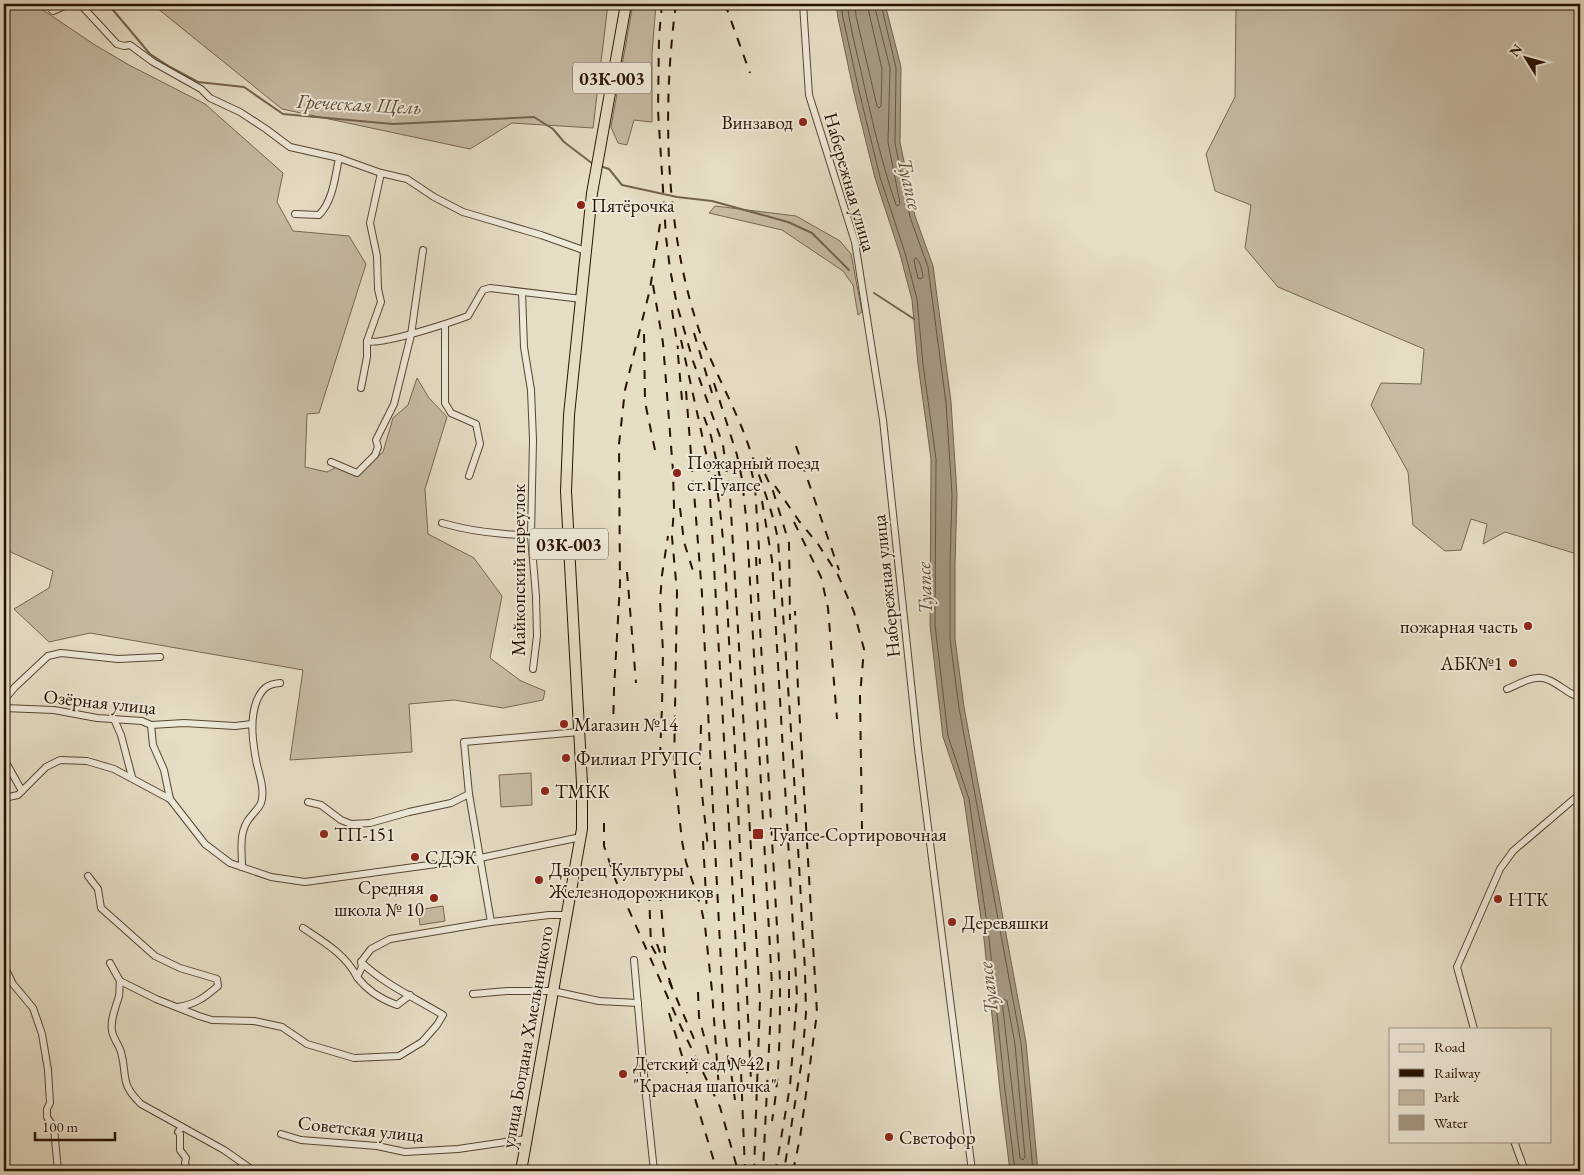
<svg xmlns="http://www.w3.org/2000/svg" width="1584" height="1175" viewBox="0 0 1584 1175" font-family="'EB Garamond',serif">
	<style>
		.green { fill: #c5baa3; stroke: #766652 }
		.water { fill: #a49882; stroke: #72624f }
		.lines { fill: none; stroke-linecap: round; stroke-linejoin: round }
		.shore { stroke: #655542; stroke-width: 1 }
		.stream { stroke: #72624f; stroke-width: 2 }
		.minor-casing { stroke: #564532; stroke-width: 8 }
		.primary-casing { stroke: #261202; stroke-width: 12 }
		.minor { stroke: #eee9d9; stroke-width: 6 }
		.primary { stroke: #e5ddc4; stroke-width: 10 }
		.rail { stroke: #261202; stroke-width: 2; stroke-dasharray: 9 9; stroke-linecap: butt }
		.poi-dot { fill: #8f2418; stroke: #eee9d9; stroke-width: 2 }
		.labels { text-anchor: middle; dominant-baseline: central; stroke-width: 4; stroke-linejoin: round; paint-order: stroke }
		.shield { fill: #eee9d9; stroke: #625242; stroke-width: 1 }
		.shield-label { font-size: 18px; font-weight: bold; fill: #261202 }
		.poi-label { font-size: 19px; fill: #261202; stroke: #eee9d9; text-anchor: start }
		.street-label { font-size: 19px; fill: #261202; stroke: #eee9d9 }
		.water-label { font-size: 20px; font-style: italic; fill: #5f4e3c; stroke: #eee9d9 }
	</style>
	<rect width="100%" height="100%" fill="#e5ddc4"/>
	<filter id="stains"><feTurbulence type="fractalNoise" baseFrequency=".004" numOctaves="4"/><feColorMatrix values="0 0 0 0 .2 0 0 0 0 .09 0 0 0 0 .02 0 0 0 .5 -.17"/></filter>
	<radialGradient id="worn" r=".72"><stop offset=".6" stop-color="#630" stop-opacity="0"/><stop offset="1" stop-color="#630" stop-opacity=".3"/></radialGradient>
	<g class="green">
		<path d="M4,4H34L95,45L129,65L205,104L283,173L277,202L293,231L349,236L366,264L319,413L307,414L305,467L327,472L341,465L360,473L383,452L393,418L408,405L417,378L429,398L447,417L425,489L428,534L474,558L502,596L490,658L521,681L545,691L543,700L503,708L454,700L409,704L412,752L290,760L303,670L90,633L49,642L14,609L49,588L53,571L4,549Z"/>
		<path d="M152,4H608L593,128L512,123L470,149L282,109Z"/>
		<path d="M633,4H656L652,53V122L634,120L627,145L618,143L611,127Z"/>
		<path d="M1236,4H1580V555L1505,532L1483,544L1487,524L1471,519L1461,550L1445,551L1413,525L1408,472L1371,405L1381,383L1421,384L1424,349L1278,287L1245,248L1251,205L1215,191L1206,154L1235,97Z"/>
		<path d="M715,206L796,216L840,241L851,254L862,312L858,315L853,285L843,271L782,230L709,213Z"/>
		<path d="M531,773L532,805L501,807L499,775Z"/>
		<path d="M443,906L445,921L420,925L418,910Z"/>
	</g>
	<path class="water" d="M836,4H885L901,67L900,142L915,216L933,266L951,402L957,494L955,565V639L964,707L1026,1042L1038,1171H1010L1000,1091L984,939L964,799L943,737L930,625L931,459L918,364L912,300L900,254L875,178L854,93L838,18Z"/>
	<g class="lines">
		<g class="shore">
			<path d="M841,4L843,18L859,91L880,177L905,253L917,299L923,364L936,459L935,625L948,736L969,799L989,938L1005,1090L1015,1171"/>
			<path d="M847,4C850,27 856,49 861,71C871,116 881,161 896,205L898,206L900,203L888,142L890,68L874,4"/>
			<path d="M855,4L856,16L877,106L879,108L881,106L882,69L867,4"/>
			<path d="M881,4L896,68L895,143L910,217L928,267L946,403L952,494L950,565V639L959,708L1021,1043L1033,1171"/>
			<path d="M916,258C921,262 922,271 923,277L921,279L918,278L914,261Z"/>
			<path d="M1004,999L1007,1001L1015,1044L1025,1157L1023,1160L1020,1158L1002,1001Z"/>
		</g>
		<g class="stream">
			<path d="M108,4L150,54L170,67L198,82L244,87L283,114L393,124L534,117L553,129L564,142L593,164"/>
			<path d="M600,166L609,169L622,185L677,197L712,201L788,222L812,233L849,270"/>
			<path d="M874,293L914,319"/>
		</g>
		<g class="minor-casing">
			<g id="minor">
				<path d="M47,4L53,11L69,4"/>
				<path d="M80,4L117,44L124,46L130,45L153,62L201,89L210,98L240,112L266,129L290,147L339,158L381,173L407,179L434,197L463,212L541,235L586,251"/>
				<path d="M803,4L809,95L855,242L883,420L918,749L972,1171"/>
				<path d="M295,214L319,215C333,201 335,177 339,158"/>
				<path d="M522,292L524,347L531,390L533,440L531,536L536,596L537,636L533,669"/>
				<path d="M445,325V403L451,413L476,424L480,444L469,476"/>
				<path d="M367,341C380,346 452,322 468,316L483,290L490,288L582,299"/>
				<path d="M361,388L367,357V341L381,302L378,289L377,256L370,223L381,173"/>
				<path d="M331,462L357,473L375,455L378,447L376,440L394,404L411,335L423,250"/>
				<path d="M442,523C483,535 526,536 569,536"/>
				<path d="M1507,689C1515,686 1528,678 1537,678C1554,676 1568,697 1580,696"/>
				<path d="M4,700L15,687L48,656L61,653L118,659L160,657"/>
				<path d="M4,708L54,710L97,718L142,721L151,725L184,723L235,726L252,724"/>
				<path d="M114,719L121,735L132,777"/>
				<path d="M151,725L153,745L164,770L170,799"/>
				<path d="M4,759L22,791"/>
				<path d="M4,798L18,795L46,767L60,760L87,761L114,769L170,799L205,844L230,863L271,877L305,882L480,858L581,837"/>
				<path d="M308,802L321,805L341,820L351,824L370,823L409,812L451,803L469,794"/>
				<path d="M242,867C242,852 239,835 247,822C250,816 258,810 261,803C265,792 260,776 257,765C253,745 249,720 257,700C262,689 267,684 280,683"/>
				<path d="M88,876L98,889L101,908L155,956L180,968L217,979L218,986C204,998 196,1004 178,1007"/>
				<path d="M491,922L469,794L464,742L579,732"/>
				<path d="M303,928C324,942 345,954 357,977L362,967L361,962"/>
				<path d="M634,960L645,1086L654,1171"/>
				<path d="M110,963L120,981L156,999L199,1016L212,1020L254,1021L282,1027L307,1044L354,1058L399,1056L422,1042L437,1025L443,1015C415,998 384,984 361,962L371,949L390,939L491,922L549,915H566"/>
				<path d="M4,966L13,984L33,1008L42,1034L48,1070L50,1103L47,1109V1117L54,1128L58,1171"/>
				<path d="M357,977C367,990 380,999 397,1005L410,995"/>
				<path d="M120,981C119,986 120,992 119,996C116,1007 110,1019 112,1031C113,1038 119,1045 121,1052C128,1078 119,1082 141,1104L224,1150L254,1171"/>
				<path d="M473,994L507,991H553L599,1001L638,1003"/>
				<path d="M1474,1029L1457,967L1500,869L1513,851L1574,799L1580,795"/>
				<path d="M1580,1086V1097"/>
				<path d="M182,1127L178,1132L180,1134V1150L186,1158L185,1163L188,1171"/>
				<path d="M281,1134L301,1140L377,1146L405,1152L458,1149L526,1139"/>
				<path d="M1514,1141L1525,1171"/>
			</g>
		</g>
		<g class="primary-casing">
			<path id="primary" d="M521,1171L582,829V783L566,491L569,415L592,193L626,4"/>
		</g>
		<use href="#minor" class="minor"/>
		<use href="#primary" class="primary"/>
		<g class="rail">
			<path d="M662,4L659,37L658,110L666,237L670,269L677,305L693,361L723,445L730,495L760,1001L754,1171"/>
			<path d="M676,4C662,107 665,227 698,327C710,362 728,394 742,428C748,443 753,459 759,475C766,496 774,517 778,540L793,760L805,970L806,1013L802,1060L784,1171"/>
			<path d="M725,4L750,73"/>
			<path d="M653,285L663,343L673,471L674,507L672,537L677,592L674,767L682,841L686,862L701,907L705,926L712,991L719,1090"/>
			<path d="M672,310L678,349"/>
			<path d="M694,333L712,393"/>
			<path d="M644,334L645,402L656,455"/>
			<path d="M681,340L708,462L736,947L745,1171"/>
			<path d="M678,355L682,400"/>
			<path d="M714,383L737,455L742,479L747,527L772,986L763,1171"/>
			<path d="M686,391L702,594L724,1022L729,1064"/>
			<path d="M704,417L711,436L721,482"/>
			<path d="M796,446L839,570"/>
			<path d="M751,469L755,487L760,564"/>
			<path d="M765,474L773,491L789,543L790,620"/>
			<path d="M715,475C727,547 727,621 732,694C739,823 745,952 751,1081"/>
			<path d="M775,486L799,521L818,544L838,575L854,612L864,649L860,696L862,829"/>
			<path d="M762,501L772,560L797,996L790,1086L776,1168"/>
			<path d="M680,508L684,542L694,574"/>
			<path d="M794,522L821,577L828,608L837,719"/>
			<path d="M756,557L780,980C780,1026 780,1075 772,1121"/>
			<path d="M627,572L636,683"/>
			<path d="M701,725L700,767L702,794L708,847"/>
			<path d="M613,732L614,689L620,584L619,444L625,390L650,289L660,224"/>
			<path d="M660,756L662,707L663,651L660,602L662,575L668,536"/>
			<path d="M604,823V846L616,881L681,1027L720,1107L738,1171"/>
			<path d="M703,841L707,913"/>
			<path d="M649,892L651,945L656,954"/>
			<path d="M660,892L665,953"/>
			<path d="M657,944L672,987"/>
			<path d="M789,971V1011"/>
			<path d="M669,981L695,1041"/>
			<path d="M698,992L699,1017L712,1067"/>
			<path d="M669,1013L717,1171"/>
			<path d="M729,1058L735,1100"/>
			<path d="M793,1171L800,1138L817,1013L798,689L795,611"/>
		</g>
	</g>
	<g class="poi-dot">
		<circle cx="803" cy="122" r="5"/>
		<circle cx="581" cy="205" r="5"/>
		<circle cx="677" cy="473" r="5"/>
		<circle cx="1528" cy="626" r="5"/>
		<circle cx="1513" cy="663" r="5"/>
		<circle cx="564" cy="724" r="5"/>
		<circle cx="566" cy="758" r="5"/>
		<circle cx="545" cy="791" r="5"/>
		<circle cx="324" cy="834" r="5"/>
		<rect x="752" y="828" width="12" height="12" rx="2.5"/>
		<circle cx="415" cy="857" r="5"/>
		<circle cx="539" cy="880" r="5"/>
		<circle cx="434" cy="898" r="5"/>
		<circle cx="1498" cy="899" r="5"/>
		<circle cx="952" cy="922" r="5"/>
		<circle cx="623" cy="1074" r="5"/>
		<circle cx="889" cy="1137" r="5"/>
	</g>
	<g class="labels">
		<g class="shield">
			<rect x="573" y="62.5" width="78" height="31" rx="4"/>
			<rect x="530" y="528.5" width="78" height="31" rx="4"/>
		</g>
		<g class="shield-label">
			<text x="612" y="78">03К-003</text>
			<text x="569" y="544">03К-003</text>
		</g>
		<g class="poi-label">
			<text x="793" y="122" text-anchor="end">Винзавод</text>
			<text x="591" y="205">Пятёрочка</text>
			<text x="687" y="462">Пожарный поезд<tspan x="687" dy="22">ст. Туапсе</tspan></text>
			<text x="1518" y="626" text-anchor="end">пожарная часть</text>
			<text x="1503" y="663" text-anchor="end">АБК№1</text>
			<text x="574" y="724">Магазин №14</text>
			<text x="576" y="758">Филиал РГУПС</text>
			<text x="555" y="791">ТМКК</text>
			<text x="334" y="834">ТП-151</text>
			<text x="769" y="834">Туапсе-Сортировочная</text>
			<text x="425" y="857">СДЭК</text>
			<text x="549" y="869">Дворец Культуры<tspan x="549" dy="22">Железнодорожников</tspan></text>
			<text x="424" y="887" text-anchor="end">Средняя<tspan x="424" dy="22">школа № 10</tspan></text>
			<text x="1508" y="899">НТК</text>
			<text x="962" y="922">Деревяшки</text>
			<text x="633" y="1063">Детский сад №42<tspan x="633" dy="22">"Красная шапочка"</tspan></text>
			<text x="899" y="1137">Светофор</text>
		</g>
		<g class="street-label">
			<text transform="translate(850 182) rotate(74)">Набережная улица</text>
			<text transform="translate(518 570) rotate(-90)">Майкопский переулок</text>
			<text transform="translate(886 586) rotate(-96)">Набережная улица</text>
			<text transform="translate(100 702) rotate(6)">Озёрная улица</text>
			<text transform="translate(527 1037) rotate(-80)">улица Богдана Хмельницкого</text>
			<text transform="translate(361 1129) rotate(6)">Советская улица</text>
		</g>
		<g class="water-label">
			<text transform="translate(359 104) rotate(3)">Греческая Щель</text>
			<text transform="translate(910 184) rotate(78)">Туапсе</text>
			<text transform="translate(924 588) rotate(-92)">Туапсе</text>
			<text transform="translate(988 988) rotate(-97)">Туапсе</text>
		</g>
	</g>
	<rect width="1584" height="1175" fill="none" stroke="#e5ddc4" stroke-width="20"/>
	<rect x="5" y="5" width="1574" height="1165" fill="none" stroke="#261202" stroke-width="2.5"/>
	<rect x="10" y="10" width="1564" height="1155" fill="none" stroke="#261202"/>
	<rect x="1389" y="1028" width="162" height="115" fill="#eee9d9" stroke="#9e9383"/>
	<rect x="1399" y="1044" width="25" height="8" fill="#e5ddc4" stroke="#9e9383"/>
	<text x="1434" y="1052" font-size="15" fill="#261202">Road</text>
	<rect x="1399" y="1069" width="25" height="8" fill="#261202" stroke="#9e9383"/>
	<text x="1434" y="1078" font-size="15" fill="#261202">Railway</text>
	<rect x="1399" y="1090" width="25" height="15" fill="#c5baa3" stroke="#9e9383"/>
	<text x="1434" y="1102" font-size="15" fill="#261202">Park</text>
	<rect x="1399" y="1115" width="25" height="15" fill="#a49882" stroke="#9e9383"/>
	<text x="1434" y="1128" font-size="15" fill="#261202">Water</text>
	<g transform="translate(1526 58) rotate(307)" stroke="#eee9d9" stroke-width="4" paint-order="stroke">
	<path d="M0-4L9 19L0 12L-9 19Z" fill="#261202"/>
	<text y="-8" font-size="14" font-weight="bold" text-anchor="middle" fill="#261202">N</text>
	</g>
	<path d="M35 1132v8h80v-8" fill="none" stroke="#261202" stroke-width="2.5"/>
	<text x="42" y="1132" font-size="15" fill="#261202" stroke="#eee9d9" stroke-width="4" paint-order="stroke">100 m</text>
	<rect width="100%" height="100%" filter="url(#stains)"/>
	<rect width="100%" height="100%" fill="url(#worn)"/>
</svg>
